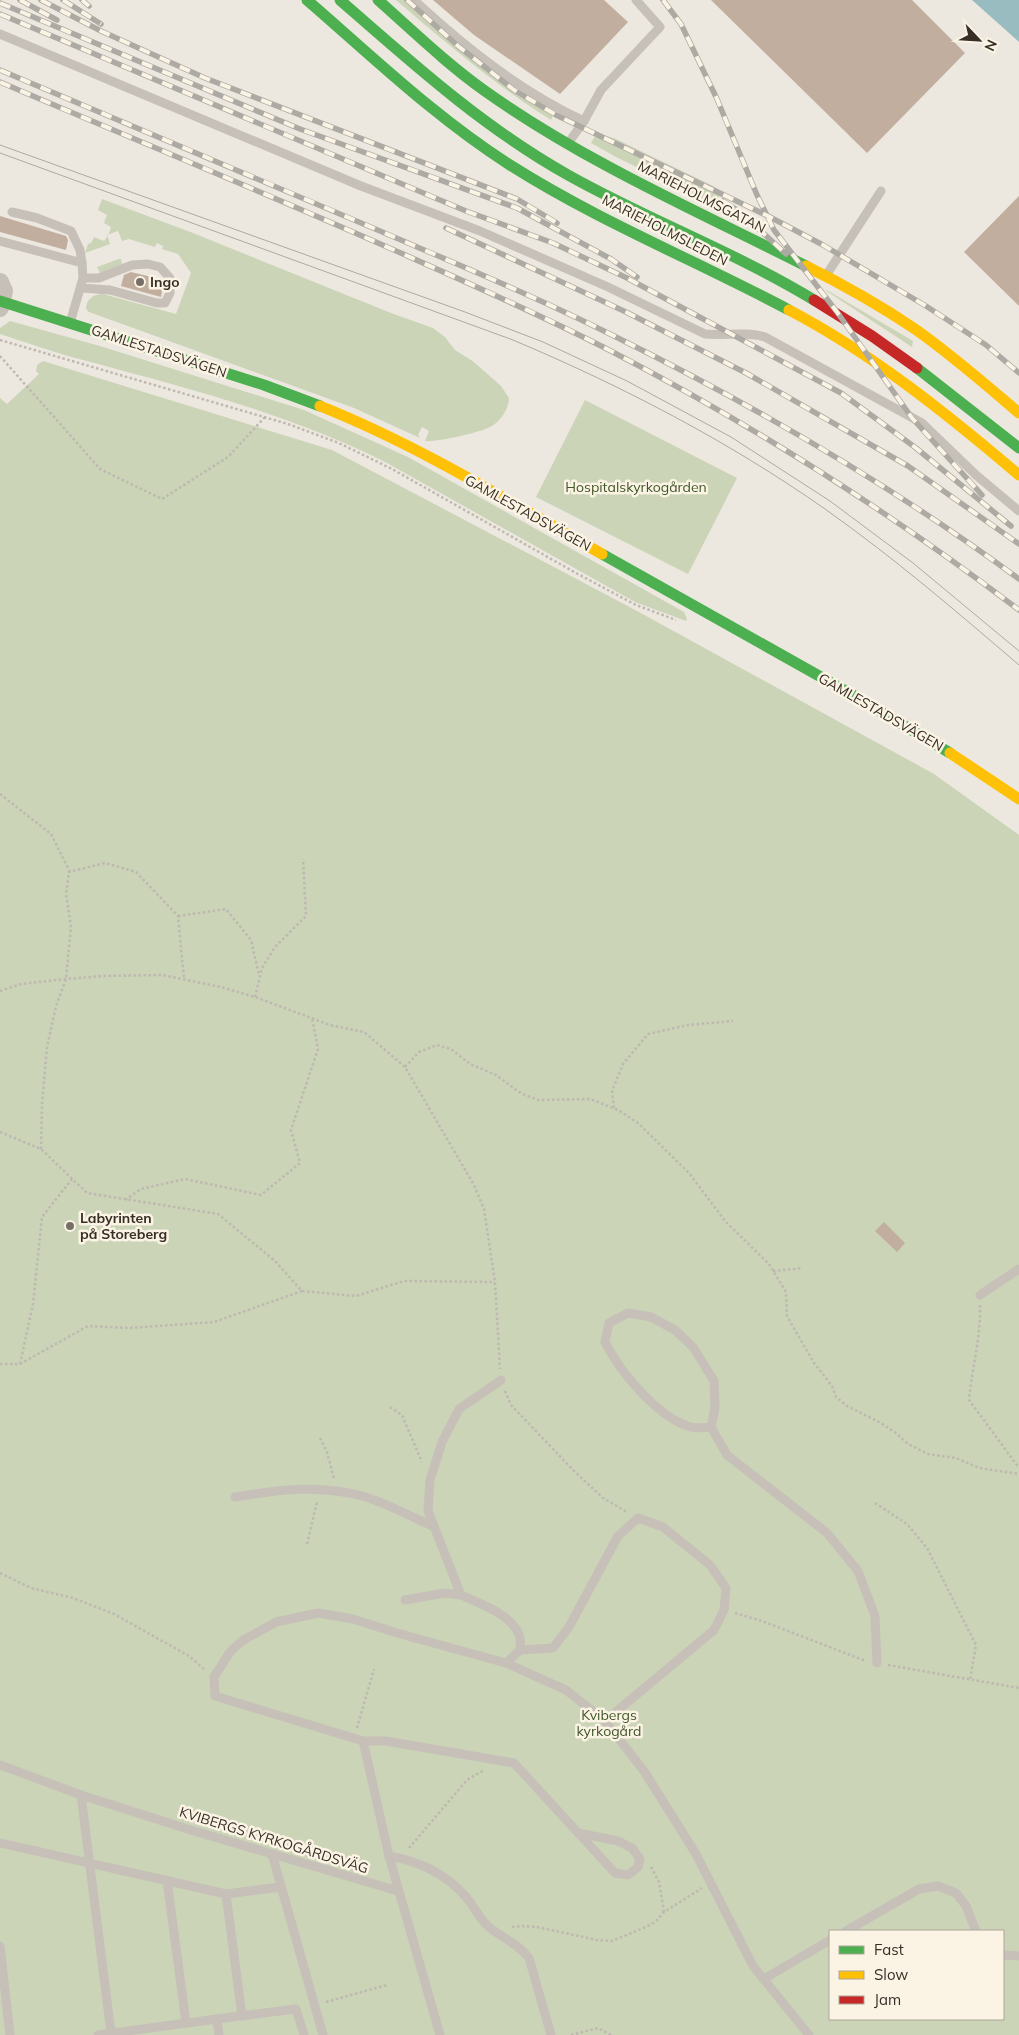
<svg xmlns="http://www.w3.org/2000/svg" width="1019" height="2035" viewBox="0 0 1019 2035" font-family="Mulish,sans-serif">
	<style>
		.green { fill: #cbd4b7; fill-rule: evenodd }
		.water { fill: #99bcc0 }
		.building { fill: #c2ae9f }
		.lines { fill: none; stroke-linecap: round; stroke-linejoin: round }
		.path { stroke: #bfb8b0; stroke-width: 2.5; stroke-dasharray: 2.5 2.5; stroke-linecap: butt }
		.lane { stroke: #c6c0b8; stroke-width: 9 }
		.street { stroke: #c6c0b8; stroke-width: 18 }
		.fast { stroke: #4caf50; stroke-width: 11 }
		.slow { stroke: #ffc107; stroke-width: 11 }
		.jam { stroke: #c62828; stroke-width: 11 }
		.tram { stroke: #ada9a3; stroke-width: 1 }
		.rail-casing { stroke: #ada9a3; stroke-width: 5.5 }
		.rail { stroke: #fbf4e5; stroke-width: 4; stroke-dasharray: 11; stroke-linecap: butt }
		.poi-dot { fill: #776f67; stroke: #fbf4e5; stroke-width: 2 }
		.labels { text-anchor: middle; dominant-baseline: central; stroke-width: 5; stroke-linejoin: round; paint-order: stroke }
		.street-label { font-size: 14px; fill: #372e26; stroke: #fbf4e5 }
		.poi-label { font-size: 14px; font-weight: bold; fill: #372e26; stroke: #fbf4e5; text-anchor: start }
		.park-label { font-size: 14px; fill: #405728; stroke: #fbf4e5 }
	</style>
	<rect width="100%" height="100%" fill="#ede8df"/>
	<g class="green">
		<path d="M396,0H414L552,107L555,112L551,120C495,85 446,43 396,0Z"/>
		<path d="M597,133L616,139L713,186L722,192L717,200L710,203L618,158L591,143Z"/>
		<path d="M102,199L193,233L391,313L433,328L445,337L455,350L474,362L501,386L509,398C509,409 500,422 490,427C478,433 438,442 425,441L429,431L422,427L418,435L420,438L354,408L89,312L86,309C86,300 93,294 103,294L176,314L191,273L178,254L162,249L163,246L157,243L155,247L129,239L122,241L118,231L107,235L110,244L85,253L88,244L91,243L94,237L104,241C107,238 110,231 111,227L104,223L107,215L98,210Z"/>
		<path d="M119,259H121L122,264L100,273L97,267Z"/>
		<path d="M825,289L913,341L912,347L828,292Z"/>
		<path d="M10,321L100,346L304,410L408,457L684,612L687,619L686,621L635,602L387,463C291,414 186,388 83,360C55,353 28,343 0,334V328Z"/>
		<path d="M43,361L332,450L639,612L934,774L1019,835V2035H0V398L7,404L39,374L36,371L37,365ZM830,1931H1003V2019H830Z"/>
		<path d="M585,400L737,478L688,574L536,497Z"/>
	</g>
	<path class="water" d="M972,0H1019V42Z"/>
	<g class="building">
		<path d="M433,0H604L628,22L560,94L474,35Z"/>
		<path d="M711,0H912L965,53L867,153Z"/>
		<path d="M1019,196V306L964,252Z"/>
		<path d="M0,216L66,236L68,240L66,250L0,232Z"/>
		<path d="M131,272L164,280L161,297L121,286L124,275Z"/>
		<path d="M884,1222L905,1243L897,1252L875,1231Z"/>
	</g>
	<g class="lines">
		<g class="path">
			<path d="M0,340L288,424L339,443L392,469L576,573L636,605L676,620"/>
			<path d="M0,356L100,469L162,499L228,457L265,417"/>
			<path d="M0,794L51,834L70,872"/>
			<path d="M178,916L226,909L251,940L259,975"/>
			<path d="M0,991L21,984L66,979L103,976L162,975L221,987L255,997L330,1025L364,1032L405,1067L474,1185L484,1209L495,1282L500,1369"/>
			<path d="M255,997L262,968L275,947L306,916L303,859"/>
			<path d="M405,1067L419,1052L437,1045L451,1049L470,1064L496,1075L522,1094L539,1100L590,1099L618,1110L638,1123L689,1173L726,1222L769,1264L786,1292L787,1316L814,1363L832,1386L836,1397L847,1406L879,1422L896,1433L908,1444L928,1454L956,1458L979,1468L1019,1474"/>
			<path d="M614,1108L612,1091L623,1064L648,1034L688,1025L733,1021"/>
			<path d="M0,1132L41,1149L87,1193L218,1214L275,1261L302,1291L356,1296L404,1281L495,1282"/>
			<path d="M41,1149L42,1104L47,1047L56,1006L66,979L71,927L66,894L69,872L105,863L136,872L178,916L184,979"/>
			<path d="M125,1200L141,1189L185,1179L261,1195L300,1163L291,1130L318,1049L312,1018"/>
			<path d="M773,1271L802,1268"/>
			<path d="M980,1305C981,1336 972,1368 969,1400L1019,1468"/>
			<path d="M0,1364H20L88,1326L129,1328L214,1322L302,1291"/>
			<path d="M20,1364L33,1304L42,1217L72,1179"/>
			<path d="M505,1391L511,1405L574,1471L603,1498L627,1512"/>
			<path d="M390,1407L402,1415L422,1462"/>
			<path d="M320,1438L327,1452L334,1479"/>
			<path d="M875,1503L907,1524L927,1548L976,1645L970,1680"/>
			<path d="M307,1544L317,1502"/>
			<path d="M0,1573L31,1588L73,1598L114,1614L189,1656L205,1670"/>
			<path d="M735,1613L762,1621L866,1661"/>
			<path d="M888,1665L1019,1688"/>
			<path d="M357,1728L374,1669"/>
			<path d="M409,1848L467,1780L484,1770"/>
			<path d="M651,1867L659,1882L664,1912"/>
			<path d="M512,1927L522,1926L537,1927L597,1940L612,1941L646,1927L655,1922L664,1912L702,1888"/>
			<path d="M326,2002L387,1985"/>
			<path d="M571,2035L598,2028L611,2035"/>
		</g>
		<g class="lane">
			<path d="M414,0C466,48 520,91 584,121"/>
			<path d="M0,34L361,186L480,231L608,287L705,334C726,336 745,331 765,337L922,423L976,475L1019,511"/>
			<path d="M569,142L584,121L601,90L660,27L636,0"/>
			<path d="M12,212L37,218L71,231L80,250L82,263"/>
			<path d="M0,241L82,263L83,278L70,323"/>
			<path d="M827,274L881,191"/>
			<path d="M81,288L110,290L157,303H165L170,293V278L160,267L148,264L132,265L99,278H83"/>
			<path d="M980,1295L1019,1269"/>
			<path d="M501,1380L459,1409L442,1442L430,1480L428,1511L461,1595C480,1604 515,1615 520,1638C521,1642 520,1647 520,1650"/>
			<path d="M711,1427C705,1427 697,1429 691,1427C658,1418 620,1372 605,1342L609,1323L628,1313L651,1317L675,1330L693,1347L714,1381L715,1408L711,1427L727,1455L827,1533L858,1571L875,1616L877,1663"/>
			<path d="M235,1497C278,1490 319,1484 362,1496C385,1502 411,1517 433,1526"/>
			<path d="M405,1600L445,1593L461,1595"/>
			<path d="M605,1721L714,1630L724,1610L726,1588L710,1565L663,1527L638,1518L618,1536L569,1627L553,1648L520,1650L506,1663L566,1690L605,1721L644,1771L696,1854L753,1966L809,2035"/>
			<path d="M363,1741H386L514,1763L615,1873L628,1875L638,1867L640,1859L632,1848L618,1841L578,1833"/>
			<path d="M0,1765L81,1795L194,1831L398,1891"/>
			<path d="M81,1795L111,2033"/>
			<path d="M0,1843L226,1894L280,1887"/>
			<path d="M272,1854L323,2035"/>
			<path d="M389,1856C418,1861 446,1874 466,1897C474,1906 480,1920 489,1927C502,1938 519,1944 529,1958L551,2035"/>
			<path d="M167,1880L186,2023"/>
			<path d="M226,1894L242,2016"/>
			<path d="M846,1931L919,1889L938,1886L956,1893L966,1906L976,1931"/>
			<path d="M0,1946L10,2035"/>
			<path d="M1003,1955L1019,1956"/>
			<path d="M764,1979L830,1940"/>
			<path d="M217,2019L296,2009L304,2035"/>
			<path d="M98,2035L217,2019L219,2035"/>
			<path d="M440,2035L389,1856L363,1741L215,1696L214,1677L230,1652L242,1641L276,1622L318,1613L353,1619L397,1633L506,1663"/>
		</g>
		<path class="street" d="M0,282L4,291L0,308"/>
		<g class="fast">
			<path d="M307,0C373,57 436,118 510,165C598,221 697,261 789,310"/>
			<path d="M340,0C412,63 484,128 568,175C648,220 735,252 814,300"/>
			<path d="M378,0C413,31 447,64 485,91C585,162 697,211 806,266"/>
			<path d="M0,301L264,385L320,406"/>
			<path d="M917,368L1019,448"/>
			<path d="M602,554L853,695L950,753"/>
		</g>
		<g class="slow">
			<path d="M806,266C844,285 881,306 915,329C952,355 985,384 1019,413"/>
			<path d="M789,310C873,354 947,414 1019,475"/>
			<path d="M320,406C418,445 510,502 602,554"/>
			<path d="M950,753L1019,799"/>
		</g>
		<path class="jam" d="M814,300L872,336L917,368"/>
		<g class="tram">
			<path d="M0,145L465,312L543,342L627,381L731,437L830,501L913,563L1019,651"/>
			<path d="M0,153L513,340C622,386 728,441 825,509C893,557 956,611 1019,665"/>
		</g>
		<g class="rail-casing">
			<g id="rail">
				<path d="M20,0L57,20"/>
				<path d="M41,0L101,31L205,78L517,199L557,223"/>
				<path d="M63,0L101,24"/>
				<path d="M82,0L89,6"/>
				<path d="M407,0L458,46L514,90L556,115L768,216L823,245L926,306L986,345L1019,373"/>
				<path d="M663,0L681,24L717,99L757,195L774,230L837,312L912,418L982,495"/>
				<path d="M0,3L300,129L517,208L611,259L637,277"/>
				<path d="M0,14L466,211L553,243L627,278L841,393L916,448L1011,526"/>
				<path d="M0,70C127,124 254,177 380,231C459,265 539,298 616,337C755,406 894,487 1019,579"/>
				<path d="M0,82C131,138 263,192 394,250C466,282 539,314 609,350C753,425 890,512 1019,610"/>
				<path d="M723,201L740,212L786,254"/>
				<path d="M446,228L626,312L746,373L908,466L1019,544"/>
			</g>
		</g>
		<use href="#rail" class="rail"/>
	</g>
	<g class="poi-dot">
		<circle cx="140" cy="282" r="5"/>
		<circle cx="70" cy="1226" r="5"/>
	</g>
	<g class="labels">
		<g class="street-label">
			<text transform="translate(702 197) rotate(27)">MARIEHOLMSGATAN</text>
			<text transform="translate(665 230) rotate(27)">MARIEHOLMSLEDEN</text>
			<text transform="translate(159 351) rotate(18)">GAMLESTADSVÄGEN</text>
			<text transform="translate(528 513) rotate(29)">GAMLESTADSVÄGEN</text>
			<text transform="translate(881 712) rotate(30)">GAMLESTADSVÄGEN</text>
			<text transform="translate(274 1840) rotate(17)">KVIBERGS KYRKOGÅRDSVÄG</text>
		</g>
		<g class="poi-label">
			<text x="150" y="282">Ingo</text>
			<text x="80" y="1218">Labyrinten<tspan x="80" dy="16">på Storeberg</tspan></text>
		</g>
		<g class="park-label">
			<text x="636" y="487">Hospitalskyrkogården</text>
			<text x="609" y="1715">Kvibergs<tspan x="609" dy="16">kyrkogård</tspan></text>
		</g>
	</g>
	<rect x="829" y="1930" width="175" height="90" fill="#fbf4e5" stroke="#ada599"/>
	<rect x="839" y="1946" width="25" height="8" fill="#4caf50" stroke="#ada599"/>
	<text x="874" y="1955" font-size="15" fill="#372e26">Fast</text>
	<rect x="839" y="1971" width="25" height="8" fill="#ffc107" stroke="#ada599"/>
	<text x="874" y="1980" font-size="15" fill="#372e26">Slow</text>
	<rect x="839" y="1996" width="25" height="8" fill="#c62828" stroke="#ada599"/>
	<text x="874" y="2005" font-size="15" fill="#372e26">Jam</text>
	<g transform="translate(979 40) rotate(115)" stroke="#fbf4e5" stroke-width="4" paint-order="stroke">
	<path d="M0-4L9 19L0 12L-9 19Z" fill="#372e26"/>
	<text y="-8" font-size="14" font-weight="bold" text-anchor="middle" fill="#372e26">N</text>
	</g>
</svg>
